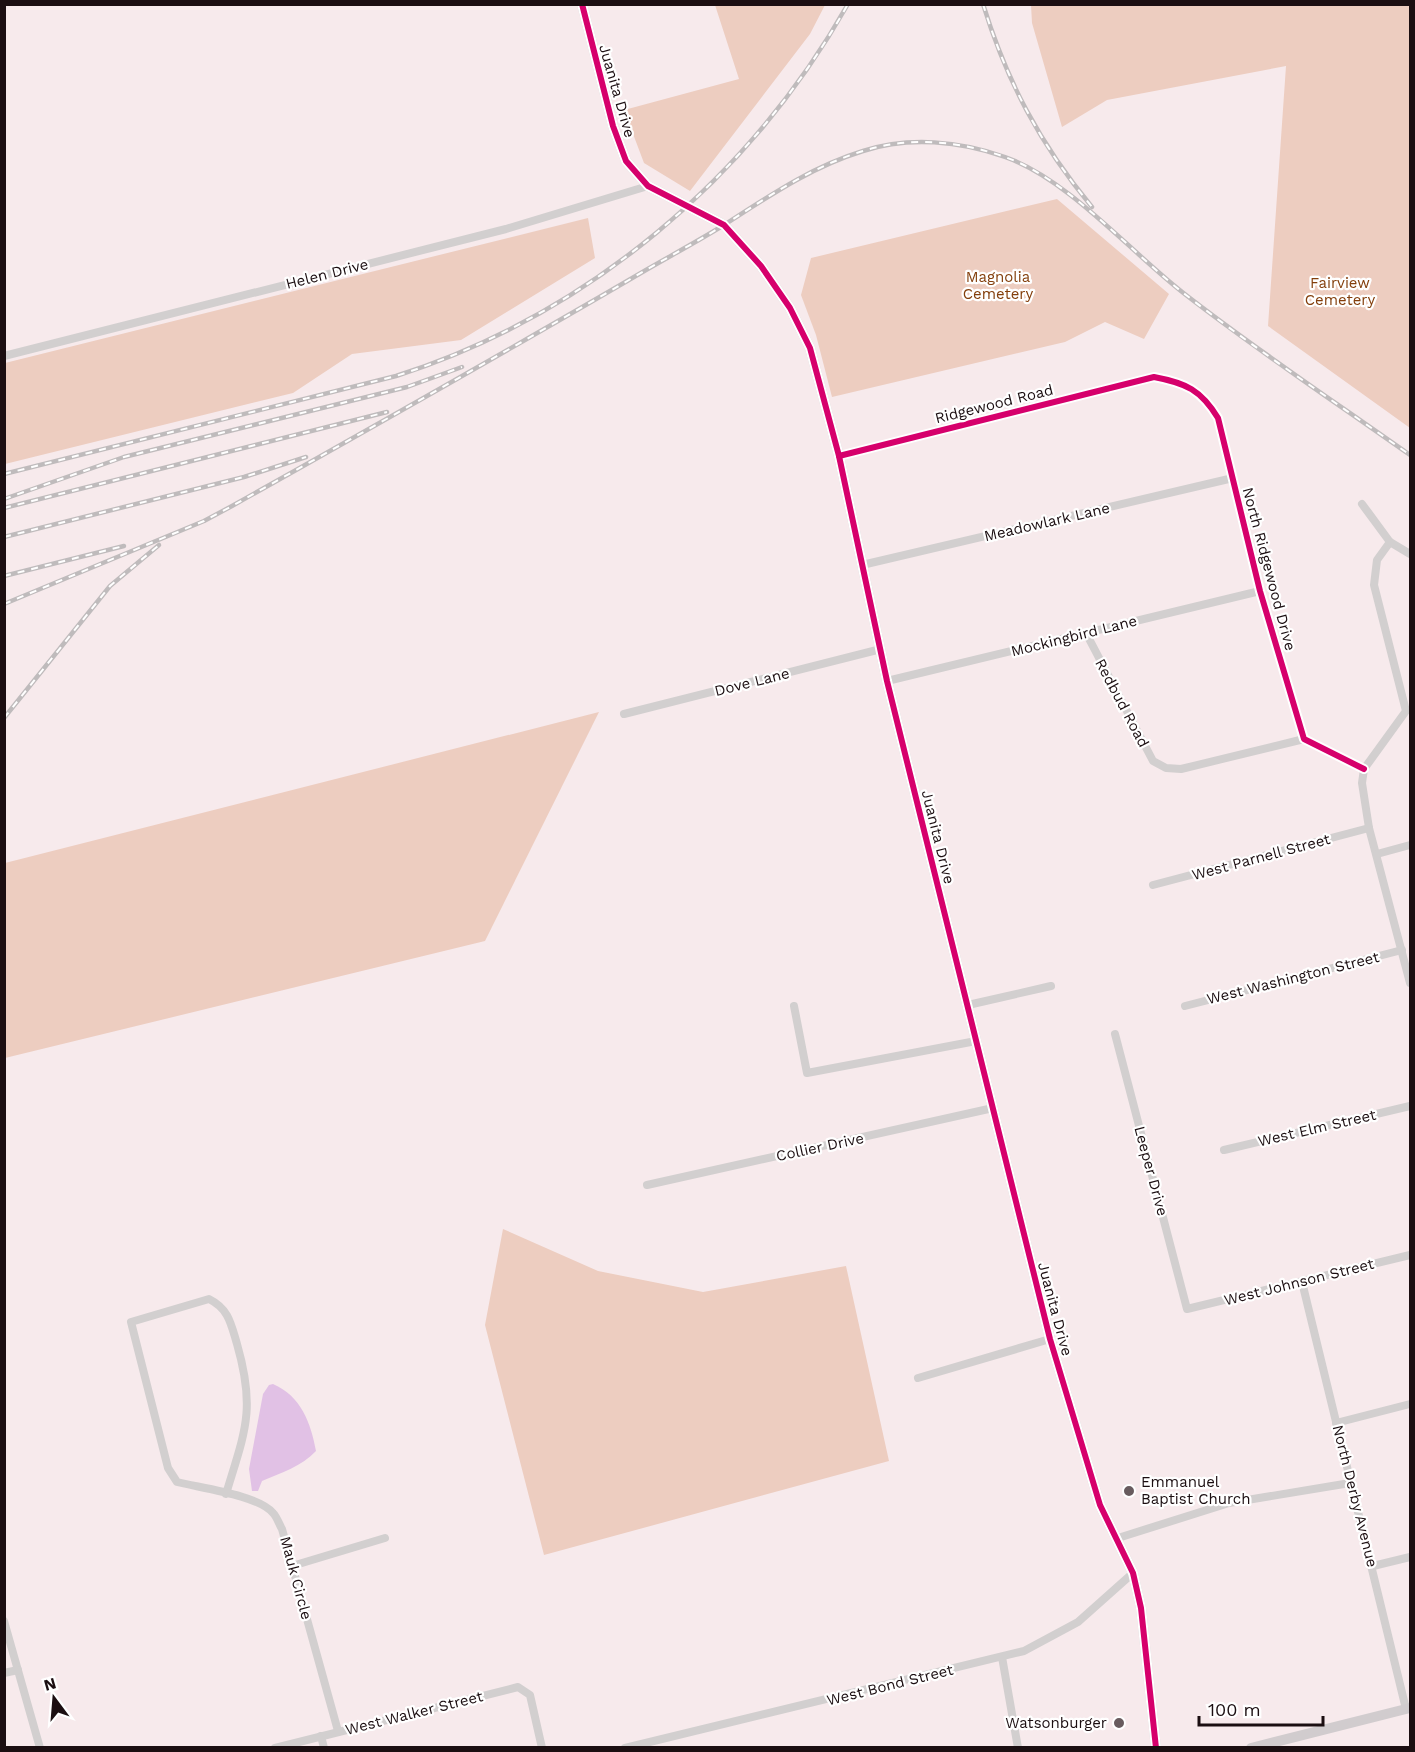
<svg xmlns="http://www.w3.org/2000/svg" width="1415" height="1752" viewBox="0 0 1415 1752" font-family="'Work Sans',sans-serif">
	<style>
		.green { fill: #edcdc0 }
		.water { fill: #e1c1e5 }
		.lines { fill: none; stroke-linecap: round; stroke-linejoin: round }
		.street { stroke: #d2cfcf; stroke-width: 8 }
		.secondary { stroke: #d1ccce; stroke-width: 10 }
		.rail-casing { stroke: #bfbbbc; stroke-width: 4.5 }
		.rail { stroke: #fff; stroke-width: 2; stroke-dasharray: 7; stroke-linecap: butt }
		.cycleway-casing { stroke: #fff; stroke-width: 10 }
		.cycleway { stroke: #d6006c; stroke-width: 6 }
		.poi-dot { fill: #685b5e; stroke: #fff; stroke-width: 2 }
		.labels { text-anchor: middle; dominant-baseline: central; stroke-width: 4.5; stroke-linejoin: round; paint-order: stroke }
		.street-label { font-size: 15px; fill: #1b0e11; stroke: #fff }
		.park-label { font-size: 15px; fill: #833e0b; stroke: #fff }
		.poi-label { font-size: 15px; fill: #1b0e11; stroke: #fff; text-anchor: start }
	</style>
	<rect width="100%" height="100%" fill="#f7eaec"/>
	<g class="green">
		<path d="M715,5H825L810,34L690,191L644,163L624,110L739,79Z"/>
		<path d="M1031,5H1410V428L1268,326L1286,66L1107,100L1062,127L1032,23Z"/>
		<path d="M1057,199L1169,294L1144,339L1105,322L1065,342L832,397L816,335L801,295L811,258Z"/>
		<path d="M588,218L595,258L461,340L352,354L293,393L5,464V363Z"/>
		<path d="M599,712L485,941L5,1058V863Z"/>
		<path d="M503,1229L598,1271L703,1292L846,1266L889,1461L544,1555L485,1325Z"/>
	</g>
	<path class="water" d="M273,1384C301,1396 311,1423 316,1451C302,1466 281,1473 262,1481L258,1491H252L249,1469L263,1394L269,1385Z"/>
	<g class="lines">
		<g class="street">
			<path d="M4,356L506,229L648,186"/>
			<path d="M839,456L1154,377C1186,383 1201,390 1218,418L1260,591L1304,739L1364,769"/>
			<path d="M1362,504L1390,542L1377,560L1374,585L1406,711L1364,769L1362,783L1369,828L1410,983"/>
			<path d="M1390,542L1410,554"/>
			<path d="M862,565L1233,478"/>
			<path d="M1086,633L1153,761L1166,768L1181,769L1304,739"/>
			<path d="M887,681L1260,591"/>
			<path d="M624,714L881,649"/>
			<path d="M1377,854L1410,845"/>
			<path d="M1153,885L1369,828"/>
			<path d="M968,1005L1051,986"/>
			<path d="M794,1006L807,1073L976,1041"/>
			<path d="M1185,1006L1402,950"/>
			<path d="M1115,1034L1187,1309L1410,1255"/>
			<path d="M1224,1150L1410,1106"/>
			<path d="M647,1185L993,1108"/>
			<path d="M1302,1282L1406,1709"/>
			<path d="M918,1378L1050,1339"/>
			<path d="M1336,1423L1410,1404"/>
			<path d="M226,1494C245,1431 256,1410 237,1344C231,1324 229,1309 209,1299L131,1322L168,1468L177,1482C200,1488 258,1495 273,1513C277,1517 279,1524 282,1529L338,1731"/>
			<path d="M1118,1538L1229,1503L1350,1483"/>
			<path d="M292,1566L385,1538"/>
			<path d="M1373,1566L1410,1557"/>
			<path d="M4,1621L40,1748"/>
			<path d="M1002,1657L1018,1748"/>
			<path d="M4,1673L18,1670"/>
			<path d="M321,1736L324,1748"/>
			<path d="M275,1748L518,1687L530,1695L542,1748"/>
			<path d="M625,1748L1024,1651L1078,1622L1133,1573"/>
		</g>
		<g class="secondary">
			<path d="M582,4L613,126L626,161L648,186L724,225L761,266L790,308L810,348L839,456L887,681L1050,1339L1100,1505L1133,1573L1141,1608L1156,1748"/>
			<path d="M1251,1748L1410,1708"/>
		</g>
		<g class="rail-casing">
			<g id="rail">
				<path d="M983,4C1007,82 1040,144 1092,207"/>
				<path d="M4,474L396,376C587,315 749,179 848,4"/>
				<path d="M4,499L124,457L407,387L462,367"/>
				<path d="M4,508L387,412"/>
				<path d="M4,537L244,477L306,457"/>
				<path d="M4,576L124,546"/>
				<path d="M4,604L204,521L232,506C371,428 509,350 646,270C672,255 698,241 724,225C769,196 811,167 863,151C909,136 960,141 1005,157C1070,180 1131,253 1186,295C1258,351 1335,402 1410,455"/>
				<path d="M4,718L110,586L159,545"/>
			</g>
		</g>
		<use href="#rail" class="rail"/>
		<g class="cycleway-casing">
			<g id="cycleway">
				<path d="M582,4L613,126L626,161L648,186L724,225L761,266L790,308L810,348L839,456L887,681L1050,1339L1100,1505L1133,1573L1141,1608L1156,1748"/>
				<path d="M839,456L1154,377C1186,383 1201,390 1218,418L1260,591L1304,739L1364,769"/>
			</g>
		</g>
		<use href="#cycleway" class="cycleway"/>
	</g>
	<g class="poi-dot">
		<circle cx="1129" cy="1491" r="6"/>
		<circle cx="1119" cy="1723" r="6"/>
	</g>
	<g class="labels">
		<g class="street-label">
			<text transform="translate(617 91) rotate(74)">Juanita Drive</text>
			<text transform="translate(327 274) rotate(-14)">Helen Drive</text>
			<text transform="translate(994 404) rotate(-14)">Ridgewood Road</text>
			<text transform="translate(1047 522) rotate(-13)">Meadowlark Lane</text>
			<text transform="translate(1269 569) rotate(75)">North Ridgewood Drive</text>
			<text transform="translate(1074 636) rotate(-14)">Mockingbird Lane</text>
			<text transform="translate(752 682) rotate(-14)">Dove Lane</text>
			<text transform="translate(1122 703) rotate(62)">Redbud Road</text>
			<text transform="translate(938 837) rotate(76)">Juanita Drive</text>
			<text transform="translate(1261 857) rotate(-15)">West Parnell Street</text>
			<text transform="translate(1293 978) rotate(-14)">West Washington Street</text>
			<text transform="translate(1317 1128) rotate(-13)">West Elm Street</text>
			<text transform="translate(820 1147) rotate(-12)">Collier Drive</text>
			<text transform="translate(1151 1171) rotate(75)">Leeper Drive</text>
			<text transform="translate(1299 1282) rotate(-14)">West Johnson Street</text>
			<text transform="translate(1055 1309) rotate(75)">Juanita Drive</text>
			<text transform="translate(1355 1496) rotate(76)">North Derby Avenue</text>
			<text transform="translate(296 1578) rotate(75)">Mauk Circle</text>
			<text transform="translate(890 1685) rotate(-14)">West Bond Street</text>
			<text transform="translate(414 1713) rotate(-14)">West Walker Street</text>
		</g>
		<g class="park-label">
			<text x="998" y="277">Magnolia<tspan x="998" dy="17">Cemetery</tspan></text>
			<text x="1340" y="283">Fairview<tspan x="1340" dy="17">Cemetery</tspan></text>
		</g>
		<g class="poi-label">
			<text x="1141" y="1482">Emmanuel<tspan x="1141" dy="17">Baptist Church</tspan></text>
			<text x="1107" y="1723" text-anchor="end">Watsonburger</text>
		</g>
	</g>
	<rect width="1415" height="1752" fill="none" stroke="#1b0e11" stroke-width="12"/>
	<g transform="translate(54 1698) rotate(344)" stroke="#ffffff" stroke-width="4.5" paint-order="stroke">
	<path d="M0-4.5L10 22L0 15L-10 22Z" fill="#1b0e11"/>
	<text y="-9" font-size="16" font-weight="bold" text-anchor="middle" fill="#1b0e11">N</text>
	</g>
	<path d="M1199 1716v9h124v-9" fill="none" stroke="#1b0e11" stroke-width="3"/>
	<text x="1208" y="1716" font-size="18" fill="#1b0e11" stroke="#ffffff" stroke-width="4.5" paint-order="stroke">100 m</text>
</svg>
